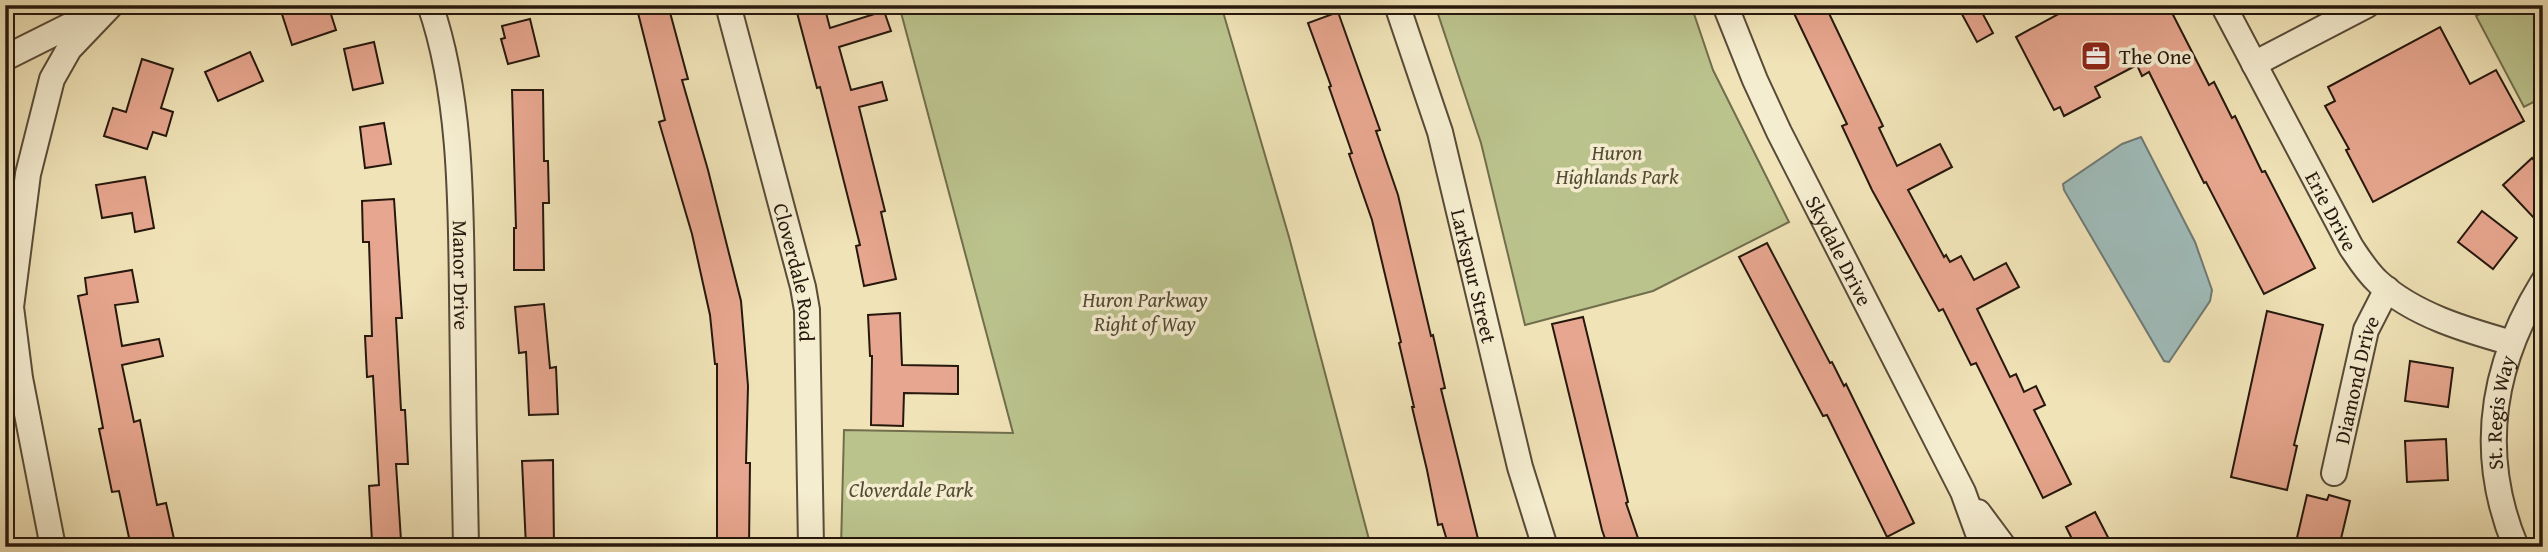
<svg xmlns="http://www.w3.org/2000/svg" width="2548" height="552" viewBox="0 0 2548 552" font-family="'Gentium Book Plus',serif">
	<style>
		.green { fill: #bbc38d; stroke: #706e4d; stroke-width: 2 }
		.water { fill: #9fbbb9; stroke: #6f7a74; stroke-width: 2 }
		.building { fill: #e7a68f; stroke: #26180d; stroke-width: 2 }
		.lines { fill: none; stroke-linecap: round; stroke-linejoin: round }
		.minor-casing { stroke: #584b38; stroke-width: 28 }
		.minor { stroke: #f5edd0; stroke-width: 24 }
		.labels { text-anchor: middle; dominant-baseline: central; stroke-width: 7; stroke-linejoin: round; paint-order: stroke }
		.poi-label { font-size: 21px; fill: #26180d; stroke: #f5edd0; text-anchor: start }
		.park-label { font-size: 21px; font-style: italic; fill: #534b33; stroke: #f5edd0 }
		.street-label { font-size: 21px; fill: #26180d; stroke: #f5edd0 }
	</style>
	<rect width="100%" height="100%" fill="#f0e3b7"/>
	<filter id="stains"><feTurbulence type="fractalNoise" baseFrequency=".00286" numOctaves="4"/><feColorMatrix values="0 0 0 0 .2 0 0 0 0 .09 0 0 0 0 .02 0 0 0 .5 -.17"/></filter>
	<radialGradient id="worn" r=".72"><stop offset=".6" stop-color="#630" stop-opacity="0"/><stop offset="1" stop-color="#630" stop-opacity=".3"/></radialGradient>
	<g class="green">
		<path d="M899,5H1221L1289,237L1371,547H841L844,430L1013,433Z"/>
		<path d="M1461,5H1691L1713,70L1789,222L1653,291L1525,325L1481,143L1438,14Z"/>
		<path d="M2496,5H2532L2543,25V97L2524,107L2476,16Z"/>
	</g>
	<path class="water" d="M2141,137L2195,242L2212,290L2210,301L2169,362L2164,361L2064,190L2063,184L2122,144Z"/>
	<g class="building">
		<path d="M279,5H328L336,30L292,45Z"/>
		<path d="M636,5H668L688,79L682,80L708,170L741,301L748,386L746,463H750L749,547H717V364H715L710,315L692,234L659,122L665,120Z"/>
		<path d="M795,5H824L830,28L884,11L891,31L839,47L851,90L882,82L887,100L859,107L885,211L881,212L896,279L864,286L856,246L860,245L820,87L817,88Z"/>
		<path d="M1790,5H1825L1883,126L1879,128L1897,166L1940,144L1952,167L1908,190L1944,257L1946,255L1950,262L1961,256L1974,280L2006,263L2019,287L1977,309L2010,377L2016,374L2024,392L2036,386L2045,405L2034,410L2071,484L2043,498L1976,363L1971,365L1943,309L1939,311L1872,190L1842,126L1847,124Z"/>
		<path d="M1957,5H1978L1993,33L1977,42Z"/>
		<path d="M2075,5H2168L2209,85L2214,82L2232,118L2235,116L2262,172L2265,171L2315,268L2264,294L2206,182L2204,183L2149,72L2142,76L2137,65L2095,87L2100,97L2064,116L2060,107L2054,110L2016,37Z"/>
		<path d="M1338,12L1380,130L1376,131L1398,195L1431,336L1433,335L1445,388L1441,389L1480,547H1449L1442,524L1438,525L1427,470L1412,407H1414L1399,343L1401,342L1372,220L1349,154L1352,153L1329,87L1331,86L1308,23Z"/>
		<path d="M530,19L539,56L508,64L501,39L505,38L502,26Z"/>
		<path d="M2440,27L2470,84L2496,70L2524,121L2373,202L2346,150L2349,149L2325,106L2335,101L2328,87Z"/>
		<path d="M374,42L383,83L353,90L344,49Z"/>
		<path d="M250,52L263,81L218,101L205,72Z"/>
		<path d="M142,59L173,69L161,108L173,112L166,136L153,132L147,149L104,136L113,108L126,112Z"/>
		<path d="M512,90H543L544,161H548L549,203H543L544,270H514V228H516Z"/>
		<path d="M384,123L391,164L365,168L360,127Z"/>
		<path d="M2532,158L2543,170V209L2533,217L2503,185Z"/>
		<path d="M145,177L154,228L135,232L132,213L102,218L96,185Z"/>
		<path d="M394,199L402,318H396L401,410H405L408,464H396L401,540L372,542L369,486L379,485L373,376L367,377L365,336H372L369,242H363L362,201Z"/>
		<path d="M2482,211L2517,238L2493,269L2458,242Z"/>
		<path d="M1767,243L1830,363L1832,362L1844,386L1846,384L1914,523L1887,537L1827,415L1823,416L1739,257Z"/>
		<path d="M132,270L138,302L115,305L122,346L159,339L163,356L122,365L134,422L140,420L157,505L166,503L174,539L167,540L168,547H131L119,491L112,492L99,429L103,428L78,296L87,294L85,278Z"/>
		<path d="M544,304L550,368L556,367L558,414L529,415L526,352L519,353L515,307Z"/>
		<path d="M2267,311L2323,325L2294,445L2297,446L2287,490L2231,477Z"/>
		<path d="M900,313L902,365L958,366V394L904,393L903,426L871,425L872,356H870L868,315Z"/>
		<path d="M1583,317L1628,502L1626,503L1641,547H1608L1602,530L1552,324Z"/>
		<path d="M2410,361L2453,368L2448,407L2405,401Z"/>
		<path d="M2446,439L2448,480L2407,482L2405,441Z"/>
		<path d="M553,460L554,547H526L522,461Z"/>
		<path d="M2307,495L2327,500L2329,495L2350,501L2339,547H2317L2296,542Z"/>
		<path d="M2095,512L2113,547H2076L2066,527Z"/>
	</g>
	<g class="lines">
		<g class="minor-casing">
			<g id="minor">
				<path id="s1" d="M430,5C461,94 461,203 462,296C463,380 464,463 466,547"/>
				<path id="s2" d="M728,5L803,287L807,310L811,547"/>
				<path id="s3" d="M1397,5L1440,132L1520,467L1545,547"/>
				<path id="s4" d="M1725,5L1755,80L1779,132L1963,492L1983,547"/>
				<path id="s5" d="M2223,5L2351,247C2359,259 2367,272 2378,282C2414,315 2466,330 2512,343"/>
				<path d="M5,58L95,13"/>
				<path d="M2254,64L2367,5"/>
				<path id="s6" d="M2334,473L2366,330L2387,289"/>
				<path d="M1978,512L2004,547"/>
				<path d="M53,547L20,378L11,307L28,174L52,79L69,49L111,5"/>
				<path id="s7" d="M2516,547C2477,454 2491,366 2543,282"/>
			</g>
		</g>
		<use href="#minor" class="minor"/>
	</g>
	<defs>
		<g id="office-square" transform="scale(1.575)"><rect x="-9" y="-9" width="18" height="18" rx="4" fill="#8f2418" stroke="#f5edd0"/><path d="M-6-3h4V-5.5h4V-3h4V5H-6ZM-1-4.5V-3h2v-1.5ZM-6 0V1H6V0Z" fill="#fff"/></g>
	</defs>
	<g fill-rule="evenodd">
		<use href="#office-square" x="2096" y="56"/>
	</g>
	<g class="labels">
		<g class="poi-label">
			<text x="2119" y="56">The One</text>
		</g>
		<g class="park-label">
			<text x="1617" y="152">Huron<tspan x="1617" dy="24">Highlands Park</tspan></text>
			<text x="1145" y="299">Huron Parkway<tspan x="1145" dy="24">Right of Way</tspan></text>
			<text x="911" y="489">Cloverdale Park</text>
		</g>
		<g class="street-label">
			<text stroke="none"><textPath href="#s5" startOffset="233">Erie Drive</textPath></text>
			<text stroke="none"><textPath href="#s4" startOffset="271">Skydale Drive</textPath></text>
			<text stroke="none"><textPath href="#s2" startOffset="276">Cloverdale Road</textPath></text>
			<text stroke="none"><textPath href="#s1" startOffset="273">Manor Drive</textPath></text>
			<text stroke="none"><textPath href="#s3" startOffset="282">Larkspur Street</textPath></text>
			<text stroke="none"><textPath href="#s6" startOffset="96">Diamond Drive</textPath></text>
			<text stroke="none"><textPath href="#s7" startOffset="138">St. Regis Way</textPath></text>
		</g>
	</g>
	<rect width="2548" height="552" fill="none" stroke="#f0e3b7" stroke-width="28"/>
	<rect x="7" y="7" width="2534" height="538" fill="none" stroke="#26180d" stroke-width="3.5"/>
	<rect x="14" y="14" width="2520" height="524" fill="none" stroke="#26180d" stroke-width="2"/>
	<rect width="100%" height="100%" filter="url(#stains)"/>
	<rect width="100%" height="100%" fill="url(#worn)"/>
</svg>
